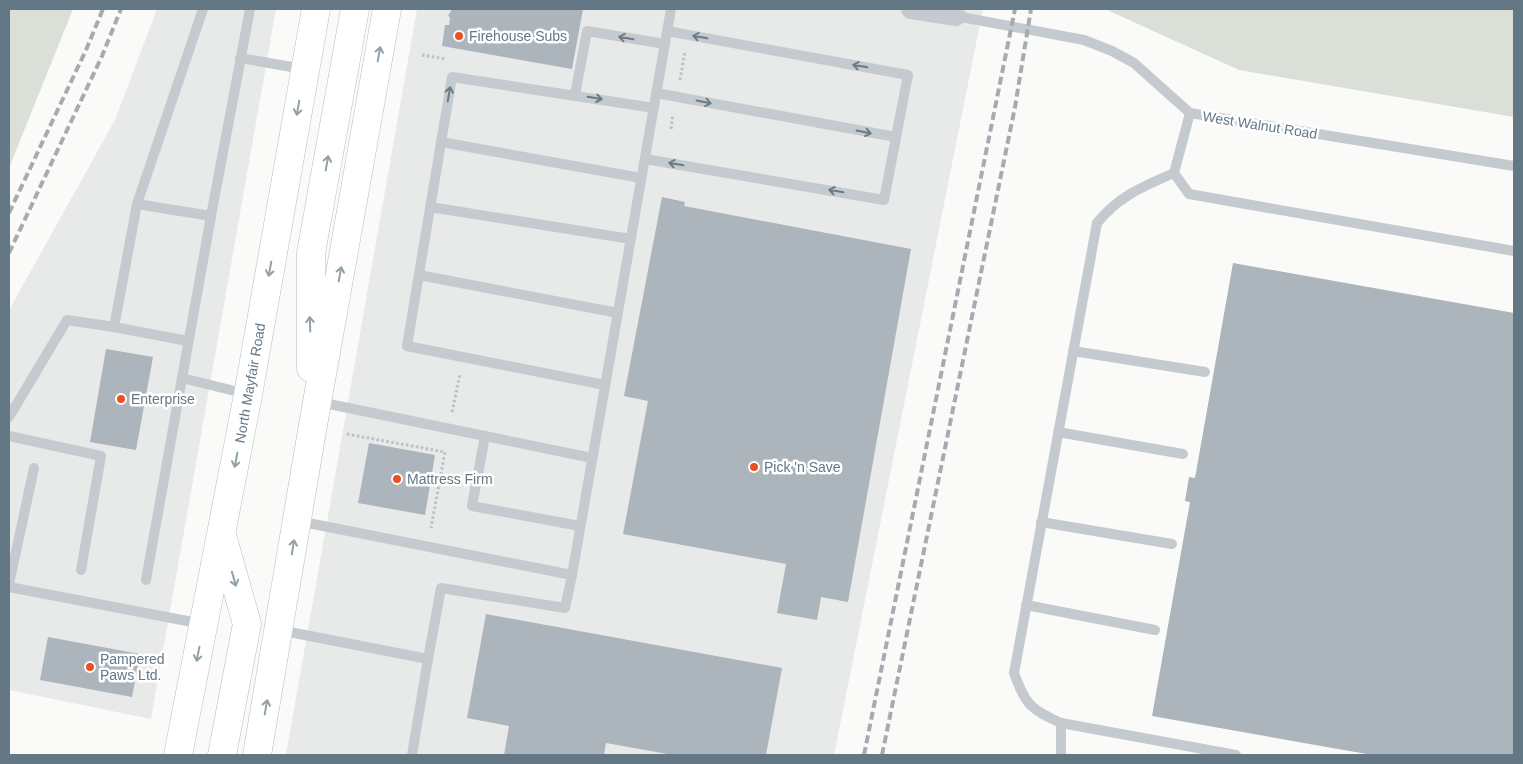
<svg xmlns="http://www.w3.org/2000/svg" width="1523" height="764" viewBox="0 0 1523 764" font-family="Arial,sans-serif">
	<style>
		.built { fill: #e8e9e9 }
		.green { fill: #dae0d7 }
		.building { fill: #acb5bb }
		.lines { fill: none; stroke-linecap: round; stroke-linejoin: round }
		.primary-casing { stroke: #b6bcc0; stroke-width: 29 }
		.path { stroke: #bdc1c3; stroke-width: 3; stroke-dasharray: 2.5 2.5; stroke-linecap: butt }
		.service { stroke: #c5cace; stroke-width: 10 }
		.minor { stroke: #c5cace; stroke-width: 20 }
		.primary { stroke: #fff; stroke-width: 28 }
		.rail { stroke: #a4acb2; stroke-width: 4; stroke-dasharray: 8 4; stroke-linecap: butt }
		.oneway { stroke: #697b88 }
		.oneway2 { stroke: #92a0a9 }
		.poi-dot { fill: #ec5026; stroke: #fff; stroke-width: 2 }
		.labels { text-anchor: middle; dominant-baseline: central; stroke-width: 5; stroke-linejoin: round; paint-order: stroke }
		.poi-label { font-size: 14px; fill: #647784; stroke: #fff; text-anchor: start }
		.street-label { font-size: 14px; fill: #647784; stroke: #fff }
	</style>
	<rect width="100%" height="100%" fill="#fafaf8"/>
	<g class="built">
		<path d="M157,9H276L151,719L9,690V310L115,120Z"/>
		<path d="M417,9H983L834,755H286Z"/>
	</g>
	<g class="green">
		<path d="M9,9H73L9,168Z"/>
		<path d="M1105,9H1514V117L1239,70Z"/>
	</g>
	<g class="building">
		<path d="M452,9H583L572,69L442,46L445,25H449L450,17L448,16Z"/>
		<path d="M662,197L685,202L684,206L911,249L848,602L821,597L817,620L777,613L786,564L623,534L648,401L624,396Z"/>
		<path d="M1233,263L1514,313V755H1372L1152,716L1190,502L1185,501L1189,477L1195,478Z"/>
		<path d="M106,349L153,357L136,450L90,442Z"/>
		<path d="M369,443L435,455L425,515L358,503Z"/>
		<path d="M486,614L782,668L766,755H673L606,743L604,755H504L509,726L467,718Z"/>
		<path d="M48,637L140,654L132,697L40,680Z"/>
	</g>
	<g class="lines">
		<g class="primary-casing">
			<g id="primary">
				<path d="M311,368V253L355,9"/>
				<path d="M178,755L248,395L316,9"/>
				<path d="M222,755L247,624L223,539"/>
				<path d="M257,755L313,425L387,9"/>
			</g>
		</g>
		<g class="path">
			<path d="M422,55L446,59"/>
			<path d="M680,80L685,52"/>
			<path d="M671,129L673,114"/>
			<path d="M452,412L460,374"/>
			<path d="M347,434L445,452L431,528"/>
		</g>
		<g class="service">
			<path d="M956,16L1084,40L1112,51L1134,63L1190,113L1514,166"/>
			<path d="M240,58L303,69"/>
			<path d="M656,93L896,137"/>
			<path d="M575,95L587,31L665,44"/>
			<path d="M1190,113L1174,173L1189,194L1514,251"/>
			<path d="M441,142L641,178"/>
			<path d="M645,159L884,200L908,75L667,31"/>
			<path d="M1174,173C1142,187 1119,196 1097,223L1014,673C1025,704 1031,710 1061,723L1236,755"/>
			<path d="M137,204L203,9"/>
			<path d="M430,207L631,239"/>
			<path d="M211,216L250,9"/>
			<path d="M419,275L618,313"/>
			<path d="M114,327L188,341"/>
			<path d="M1073,351L1205,372"/>
			<path d="M182,378L247,394"/>
			<path d="M605,385L407,346L452,77L654,108"/>
			<path d="M319,402L592,458"/>
			<path d="M9,417L67,320L114,327L137,204L211,216L146,580"/>
			<path d="M1058,432L1183,454"/>
			<path d="M9,436L101,456L81,570"/>
			<path d="M485,436L472,506L580,526"/>
			<path d="M298,521L572,575L671,9"/>
			<path d="M1041,522L1172,544"/>
			<path d="M9,584L34,468"/>
			<path d="M9,587L203,624"/>
			<path d="M1026,605L1155,630"/>
			<path d="M279,630L428,659L412,755"/>
			<path d="M428,659L441,588L565,608L572,575"/>
			<path d="M1061,723V755"/>
		</g>
		<path class="minor" d="M911,9L956,16"/>
		<use href="#primary" class="primary"/>
		<g class="rail">
			<path d="M9,213L86,50L103,9"/>
			<path d="M9,253L102,56L121,9"/>
			<path d="M864,755L1015,9"/>
			<path d="M882,755L1015,107L1031,9"/>
		</g>
	</g>
	<defs><path id="oneway-shaft" d="M-6 0H5M1.5-3L5.5 0L1.5 3" fill="none" stroke-width="1.6" stroke-linecap="round" stroke-linejoin="round" transform="scale(1.25)"/></defs>
	<g class="oneway">
		<use href="#oneway-shaft" transform="translate(700 37) rotate(-170)"/>
		<use href="#oneway-shaft" transform="translate(626 38) rotate(-170)"/>
		<use href="#oneway-shaft" transform="translate(860 66) rotate(-170)"/>
		<use href="#oneway-shaft" transform="translate(449 94) rotate(-80)"/>
		<use href="#oneway-shaft" transform="translate(595 98) rotate(9)"/>
		<use href="#oneway-shaft" transform="translate(704 102) rotate(11)"/>
		<use href="#oneway-shaft" transform="translate(864 132) rotate(11)"/>
		<use href="#oneway-shaft" transform="translate(676 164) rotate(-170)"/>
		<use href="#oneway-shaft" transform="translate(836 191) rotate(-170)"/>
	</g>
	<g class="oneway2">
		<use href="#oneway-shaft" transform="translate(379 54) rotate(-80)"/>
		<use href="#oneway-shaft" transform="translate(298 108) rotate(100)"/>
		<use href="#oneway-shaft" transform="translate(327 163) rotate(-80)"/>
		<use href="#oneway-shaft" transform="translate(270 269) rotate(100)"/>
		<use href="#oneway-shaft" transform="translate(340 274) rotate(-80)"/>
		<use href="#oneway-shaft" transform="translate(310 324) rotate(-92)"/>
		<use href="#oneway-shaft" transform="translate(236 460) rotate(101)"/>
		<use href="#oneway-shaft" transform="translate(293 547) rotate(-81)"/>
		<use href="#oneway-shaft" transform="translate(234 579) rotate(74)"/>
		<use href="#oneway-shaft" transform="translate(198 654) rotate(101)"/>
		<use href="#oneway-shaft" transform="translate(266 707) rotate(-80)"/>
	</g>
	<g class="poi-dot">
		<circle cx="459" cy="36" r="5"/>
		<circle cx="121" cy="399" r="5"/>
		<circle cx="754" cy="467" r="5"/>
		<circle cx="397" cy="479" r="5"/>
		<circle cx="90" cy="667" r="5"/>
	</g>
	<g class="labels">
		<g class="poi-label">
			<text x="469" y="36">Firehouse Subs</text>
			<text x="131" y="399">Enterprise</text>
			<text x="764" y="467">Pick 'n Save</text>
			<text x="407" y="479">Mattress Firm</text>
			<text x="100" y="659">Pampered<tspan x="100" dy="16">Paws Ltd.</tspan></text>
		</g>
		<g class="street-label">
			<text transform="translate(1260 125) rotate(9)">West Walnut Road</text>
			<text transform="translate(250 383) rotate(-80)">North Mayfair Road</text>
		</g>
	</g>
	<rect width="1523" height="764" fill="none" stroke="#647784" stroke-width="20"/>
</svg>
